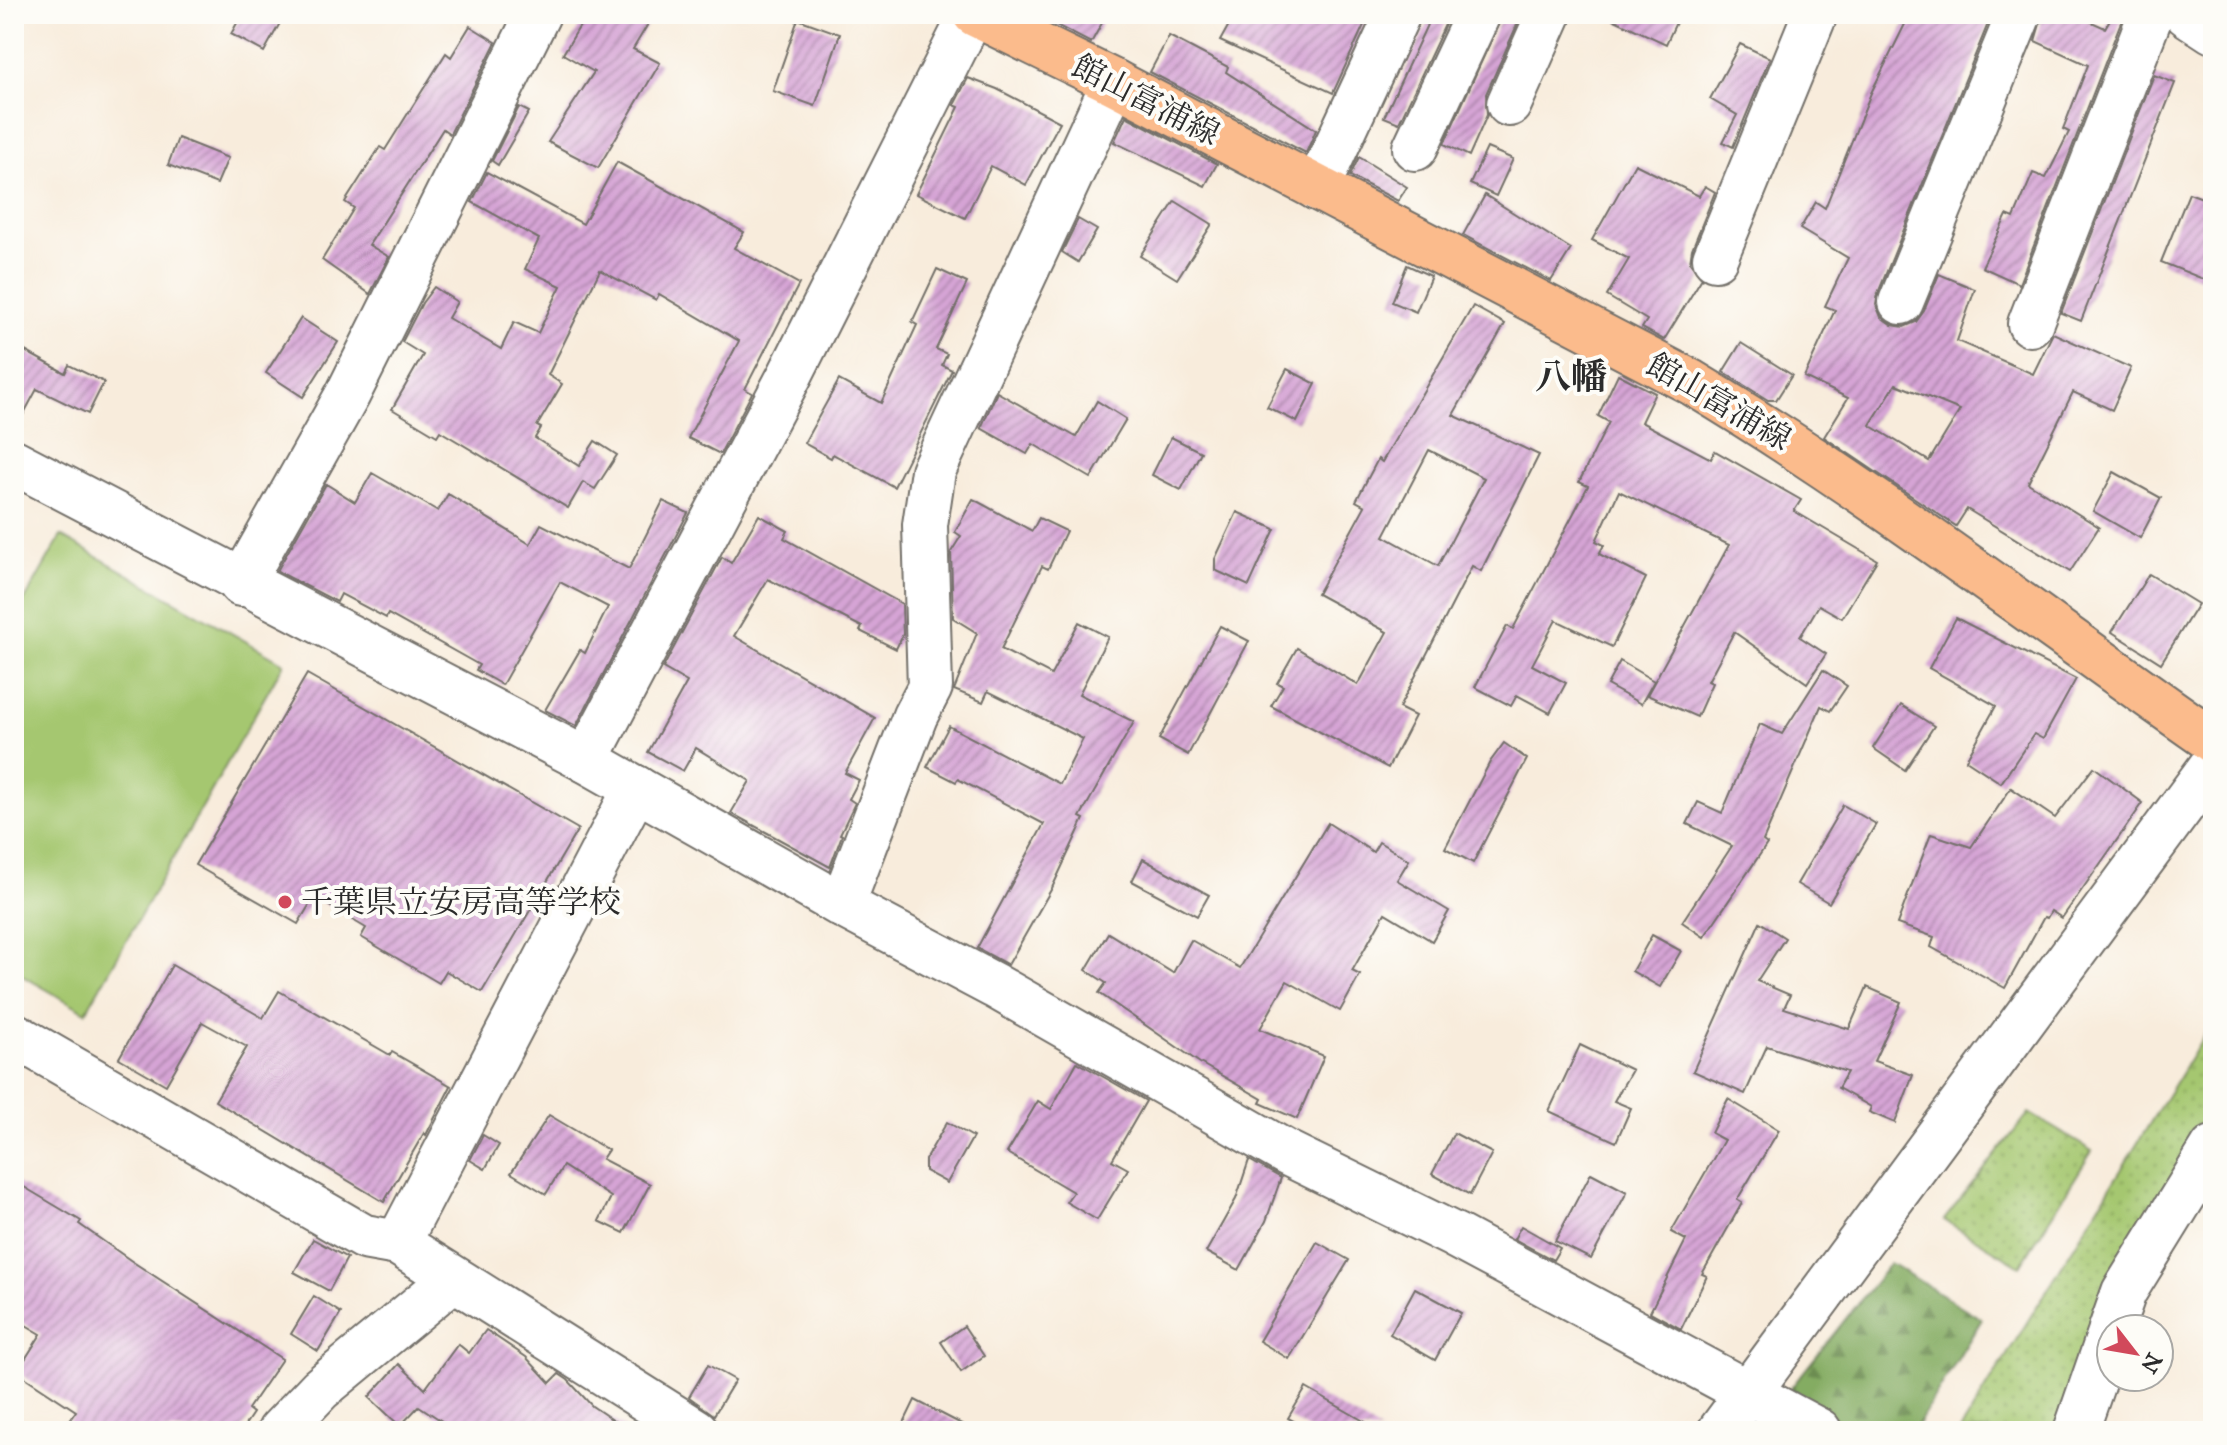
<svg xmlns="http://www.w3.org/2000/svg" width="2227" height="1445" viewBox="0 0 2227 1445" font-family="'IM FELL Great Primer','Noto Serif JP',serif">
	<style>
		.grass { fill: url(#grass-dots); stroke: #68794e; stroke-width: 2 }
		.forest { fill: url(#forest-firs); stroke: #586c46; stroke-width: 2 }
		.green { fill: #a5c770; stroke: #68794e; stroke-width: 2 }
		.building { fill: url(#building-hatch); fill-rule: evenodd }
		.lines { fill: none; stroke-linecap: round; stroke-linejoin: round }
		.minor-casing { stroke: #736f69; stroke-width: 48 }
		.major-casing { stroke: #736f69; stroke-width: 48 }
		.minor { stroke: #fff; stroke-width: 44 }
		.major { stroke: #fbbb8c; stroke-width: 44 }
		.poi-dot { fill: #d1495b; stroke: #fdfcf7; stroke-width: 3 }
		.labels { text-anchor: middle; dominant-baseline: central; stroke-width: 8; stroke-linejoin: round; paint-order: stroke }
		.street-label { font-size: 32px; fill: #2b2b2b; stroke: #fdfcf7 }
		.poi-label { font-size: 32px; fill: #2b2b2b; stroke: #fdfcf7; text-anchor: start }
		.quarter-label { font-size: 36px; font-weight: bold; fill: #2b2b2b; stroke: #fdfcf7 }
	</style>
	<defs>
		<pattern id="grass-dots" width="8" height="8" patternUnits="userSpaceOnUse" patternTransform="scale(2)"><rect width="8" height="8" fill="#a5c770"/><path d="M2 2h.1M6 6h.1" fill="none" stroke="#8eab61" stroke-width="1.8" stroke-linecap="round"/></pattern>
		<pattern id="forest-firs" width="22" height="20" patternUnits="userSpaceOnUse" patternTransform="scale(2)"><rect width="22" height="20" fill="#84ac62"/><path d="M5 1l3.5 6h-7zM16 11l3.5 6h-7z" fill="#6c8c51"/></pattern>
		<pattern id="building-hatch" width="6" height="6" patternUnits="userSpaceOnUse" patternTransform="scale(2)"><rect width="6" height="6" fill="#d6a4d5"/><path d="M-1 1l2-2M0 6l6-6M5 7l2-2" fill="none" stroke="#ae86ad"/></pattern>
	</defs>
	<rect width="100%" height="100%" fill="#fdfcf7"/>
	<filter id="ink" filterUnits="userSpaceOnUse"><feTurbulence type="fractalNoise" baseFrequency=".0125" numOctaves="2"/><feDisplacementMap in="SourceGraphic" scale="16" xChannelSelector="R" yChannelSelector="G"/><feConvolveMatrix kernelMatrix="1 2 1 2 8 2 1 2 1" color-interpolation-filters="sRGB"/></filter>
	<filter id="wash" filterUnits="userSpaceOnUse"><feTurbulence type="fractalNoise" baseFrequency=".006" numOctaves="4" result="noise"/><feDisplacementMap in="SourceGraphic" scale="32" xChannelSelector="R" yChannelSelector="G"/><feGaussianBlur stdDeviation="1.8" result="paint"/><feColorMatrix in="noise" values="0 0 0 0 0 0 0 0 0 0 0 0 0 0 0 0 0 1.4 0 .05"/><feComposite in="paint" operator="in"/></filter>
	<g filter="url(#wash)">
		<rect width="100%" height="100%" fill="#f8ecdc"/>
		<g class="grass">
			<path d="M2213,1021V1121L2201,1137L2063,1431H1960Z"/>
			<path d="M2029,1113L2092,1151L2020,1266L1944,1220Z"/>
		</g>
		<path class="forest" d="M1890,1263L1982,1319L1914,1431H1858L1787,1393Z"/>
		<path class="green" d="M61,536L284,663L86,1012L14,971V619Z"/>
		<g id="blocks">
			<g class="building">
				<path d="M242,14H285L264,52L231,34Z"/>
				<path d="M587,14H654L633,49L660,63L598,168L548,142L594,72L563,54Z"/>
				<path d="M1035,14H1107L1091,43Z"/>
				<path d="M1235,14H1369L1333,93L1220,41Z"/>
				<path d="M1432,14H1450L1399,123L1384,117Z"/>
				<path d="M1503,14H1522L1486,94L1487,115L1469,156L1444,144Z"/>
				<path d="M1602,14H1680L1666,44Z"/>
				<path d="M1910,14H1992L1878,293L1876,305L1881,317L1892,325L1904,327L1916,322L1924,311L1939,274L1975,289L1957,341L2033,374L2053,333L2131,368L2112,410L2073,392L2028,483L2099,527L2070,572L1967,509L1956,526L1824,437L1848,398L1804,377L1835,310L1825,306L1848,258L1800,229L1816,202L1825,208L1871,93ZM1896,384L1960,410L1929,461L1870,425Z"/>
				<path d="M2043,14H2074L2105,28L2113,14H2124L2019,284L1982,267L2007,215L2014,218L2033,173L2046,178L2069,132L2063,129L2088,65L2035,41Z"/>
				<path d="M798,19L840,34L815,106L773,91Z"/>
				<path d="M470,26L496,42L450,134L443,129L369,245L389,257L370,294L322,260L354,208L345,202L380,147L385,150L446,53L451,57Z"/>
				<path d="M1169,36L1228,67L1226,72L1316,130L1306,153L1150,72Z"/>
				<path d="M1740,44L1770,58L1733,147L1723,142L1737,115L1710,99Z"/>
				<path d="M2154,75L2175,83L2081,321L2061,313Z"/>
				<path d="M968,78L997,89L1060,122L1026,185L991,166L965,218L916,194L959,107L954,105Z"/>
				<path d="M519,107L529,112L498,165L492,161Z"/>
				<path d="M1126,116L1217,164L1205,186L1114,142Z"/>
				<path d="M178,138L228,158L217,184L168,165Z"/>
				<path d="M1487,148L1513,159L1496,196L1470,184Z"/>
				<path d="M1359,157L1407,187L1398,201L1350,176Z"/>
				<path d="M617,162L744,232L734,248L799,284L745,389L752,393L720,454L688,438L739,341L659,294L656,300L600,270L548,375L562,384L537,426L541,428L535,438L579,466L595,441L617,455L595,489L583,482L568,508L440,431L437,436L392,409L423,355L402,342L422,303L434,287L457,302L448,318L501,349L514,322L538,333L561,286L525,269L539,239L472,202L487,172L583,224Z"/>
				<path d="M1635,164L1699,196L1705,186L1715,192L1692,249L1690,262L1702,278L1664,340L1642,328L1647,320L1607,296L1629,259L1592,240Z"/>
				<path d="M2189,193L2213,202V283L2161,262Z"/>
				<path d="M1485,195L1571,249L1551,281L1463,235Z"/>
				<path d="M1175,201L1212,224L1177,279L1140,256Z"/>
				<path d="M1078,219L1097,230L1078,262L1062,252Z"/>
				<path d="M1407,265L1431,276L1416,312L1392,302Z"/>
				<path d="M937,269L967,283L936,349L947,354L942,365L952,370L894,487L833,454L831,458L804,443L839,380L881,403L917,325L912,322Z"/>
				<path d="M1473,306L1505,324L1453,415L1539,455L1481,571L1472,566L1399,708L1415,716L1388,768L1271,706L1283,686L1277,683L1297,648L1358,685L1387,632L1317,594L1365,506L1356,501L1378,459L1382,462ZM1429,450L1484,478L1438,566L1384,536Z"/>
				<path d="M301,318L338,342L303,397L266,373Z"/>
				<path d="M1741,343L1792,375L1776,400H1768L1723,372Z"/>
				<path d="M14,345L65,373L69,365L104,382L88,414L37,389L14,432Z"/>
				<path d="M1287,369L1316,384L1297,422L1267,407Z"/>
				<path d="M1618,374L1655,393L1641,422L1711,459L1715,451L1801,500L1794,511L1877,560L1842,618L1819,605L1800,637L1826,654L1807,683L1734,632L1708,681L1712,683L1697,717L1647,695L1729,545L1619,491L1596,541L1604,545L1599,554L1646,578L1612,647L1556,620L1532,665L1566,683L1550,713L1517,695L1511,706L1475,687L1507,626L1513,629L1588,486L1579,482L1609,422L1598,416Z"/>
				<path d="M997,392L1076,437L1097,401L1126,419L1091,478L1033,444L1027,454L981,428Z"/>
				<path d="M1171,437L1201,452L1181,490L1152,475Z"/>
				<path d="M2114,472L2161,498L2140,538L2093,511Z"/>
				<path d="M372,473L438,511L448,494L530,544L541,524L629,569L663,501L688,513L576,726L545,710L580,650L585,653L608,607L560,582L502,685L476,670L479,665L388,614L386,618L341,594L337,602L277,571L326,484L355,502Z"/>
				<path d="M973,499L1032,531L1039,518L1066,531L1048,569L1042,566L1001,649L1051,675L1079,622L1108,637L1079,694L1134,722L1080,817L1084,819L1052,888L1008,965L977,948L1044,824L958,779L956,782L927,767L949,726L1060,784L1083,739L988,691L983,702L954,690L977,633L953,618L951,552L961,536L955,532Z"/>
				<path d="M1237,512L1275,529L1249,586L1215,570V559Z"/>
				<path d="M759,515L788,531L784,538L902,604L903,634L896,649L860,631L862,627L768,579L734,636L875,718L845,773L859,780L849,799L855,803L840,834L842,835L830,867L731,813L750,781L696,748L683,771L648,752L687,682L663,668L722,557L731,563Z"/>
				<path d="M2149,574L2198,604L2161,663L2112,632Z"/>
				<path d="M1956,618L2076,679L2043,739L2034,734L2001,783L1966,760L1996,706L1929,668Z"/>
				<path d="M1220,626L1249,641L1188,755L1159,739Z"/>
				<path d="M1620,661L1654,681L1641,704L1607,685Z"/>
				<path d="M1823,670L1847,686L1830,711L1821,706L1763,841L1767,844L1704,937L1682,922L1732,846L1687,824L1698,802L1722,813L1760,724L1782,734Z"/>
				<path d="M307,674L578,829L482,992L446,971L439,983L361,937L366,928L314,897L298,924L195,865Z"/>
				<path d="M1901,705L1934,726L1905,770L1873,748Z"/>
				<path d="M1504,743L1527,759L1473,863L1445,848L1490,762Z"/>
				<path d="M2094,767L2143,803L2062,918L2051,911L2047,918L2044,917L2005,988L1931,947L1934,937L1897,924L1931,834L1971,847L2011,788L2055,818Z"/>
				<path d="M1843,805L1876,824L1829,903L1797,884Z"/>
				<path d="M1328,823L1373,852L1379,842L1409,860L1397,880L1449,911L1432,941L1385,913L1352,971L1360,975L1340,1011L1287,981L1260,1029L1324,1056L1297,1119L1260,1103L1262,1099L1200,1063L1099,993L1106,983L1086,970L1108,933L1173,973L1191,940L1240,968Z"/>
				<path d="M1143,859L1209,895L1197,916L1132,881Z"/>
				<path d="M1760,922L1785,938L1757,981L1790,995L1784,1008L1849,1029L1867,987L1901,1002L1874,1061L1913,1075L1895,1123L1869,1112L1871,1107L1838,1088L1847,1072L1767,1046L1745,1094L1693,1071Z"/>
				<path d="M1652,935L1681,951L1660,987L1632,971Z"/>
				<path d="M172,965L263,1018L279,991L390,1055L392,1052L451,1086L426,1135L424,1133L384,1202L215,1101L247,1047L202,1022L166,1085L119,1058Z"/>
				<path d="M1580,1045L1632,1070L1614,1101L1631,1108L1616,1142L1549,1111Z"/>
				<path d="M1077,1062L1146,1101L1112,1160L1128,1169L1097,1220L1066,1202L1073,1192L1007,1153L1038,1101L1051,1109Z"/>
				<path d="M1728,1099L1779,1130L1737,1200L1742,1203L1702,1274L1707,1276L1681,1329L1650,1312L1686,1240L1671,1232L1724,1140L1711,1133Z"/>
				<path d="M549,1115L608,1150L602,1159L650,1184L624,1233L599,1221L611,1197L563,1166L546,1194L511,1173Z"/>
				<path d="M947,1122L973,1137L947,1183L925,1171V1160Z"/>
				<path d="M1454,1133L1492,1153L1470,1195L1432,1174Z"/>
				<path d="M483,1135L499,1145L485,1169L470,1160Z"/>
				<path d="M1249,1160L1281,1178L1266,1221L1239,1270L1206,1252L1236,1199Z"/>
				<path d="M1591,1173L1627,1192L1591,1259L1555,1241Z"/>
				<path d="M14,1181L81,1221L79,1224L133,1262L282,1359L248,1409L253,1413L241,1431H62L76,1411L17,1372L41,1334L14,1318Z"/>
				<path d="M1521,1226L1560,1248L1553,1260L1514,1239Z"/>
				<path d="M313,1239L347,1258L329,1291L294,1272Z"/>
				<path d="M1317,1242L1349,1260L1289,1359L1259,1341Z"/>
				<path d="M1415,1288L1461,1313L1435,1360L1390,1334Z"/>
				<path d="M314,1296L341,1313L318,1351L291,1334Z"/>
				<path d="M964,1326L984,1356L961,1372L941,1342Z"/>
				<path d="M486,1330L526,1357L550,1383L559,1374L568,1380L592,1406L629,1431H457L419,1406L400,1426L369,1397L399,1364L425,1389L458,1344L469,1353Z"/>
				<path d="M708,1365L735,1380L714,1415L689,1397Z"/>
				<path d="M1306,1388L1381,1431H1312L1288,1418Z"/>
				<path d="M915,1400L975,1431H900Z"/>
			</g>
		</g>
	</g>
	<g filter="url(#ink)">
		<use href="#blocks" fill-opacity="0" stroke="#736f69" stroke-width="2"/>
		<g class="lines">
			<g class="minor-casing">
				<g id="minor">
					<path d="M2187,14L2213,31"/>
					<path d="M1509,104L1549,14"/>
					<path d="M1415,148L1478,14"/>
					<path d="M1317,188L1398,14"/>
					<path d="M1715,258L1815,14"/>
					<path d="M1901,302L2019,14"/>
					<path d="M2030,324L2151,14"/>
					<path d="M14,462L586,760L842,905L995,986L1287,1153L1454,1235L1819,1431"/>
					<path d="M241,584L348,394L538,14"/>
					<path d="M586,760L790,375L972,14"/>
					<path d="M842,905L915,716L930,687L925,525L933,471L1114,82"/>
					<path d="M14,1035L364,1237L398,1243L696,1431"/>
					<path d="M398,1243L636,788"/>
					<path d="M2111,1329L2124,1292L2213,1148"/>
					<path d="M280,1431L320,1389L453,1279"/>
					<path d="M1720,1431L2213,764"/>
					<path d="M2076,1431L2111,1330"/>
				</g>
			</g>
			<g class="major-casing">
				<path id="major" d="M975,14L1114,82L1691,382C1873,491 2039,620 2213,741"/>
			</g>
			<use href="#minor" class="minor"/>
			<use href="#major" class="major"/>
		</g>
	</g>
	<circle class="poi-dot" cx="285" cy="902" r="8"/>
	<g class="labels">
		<g class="street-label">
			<text transform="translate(1146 100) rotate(27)">館山富浦線</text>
			<text transform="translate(1719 402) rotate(30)">館山富浦線</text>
		</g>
		<g class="poi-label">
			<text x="301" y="902">千葉県立安房高等学校</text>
		</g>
		<g class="quarter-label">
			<text x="1571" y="377">八幡</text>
		</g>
	</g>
	<rect width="2227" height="1445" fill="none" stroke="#fdfcf7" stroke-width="48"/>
	<g transform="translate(2135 1353) rotate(121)"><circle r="38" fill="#fdfcf7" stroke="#a9a8a5" stroke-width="2"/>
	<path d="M0-6L14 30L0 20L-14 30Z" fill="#d1495b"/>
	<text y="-12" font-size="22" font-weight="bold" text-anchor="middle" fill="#2b2b2b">N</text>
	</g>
</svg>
